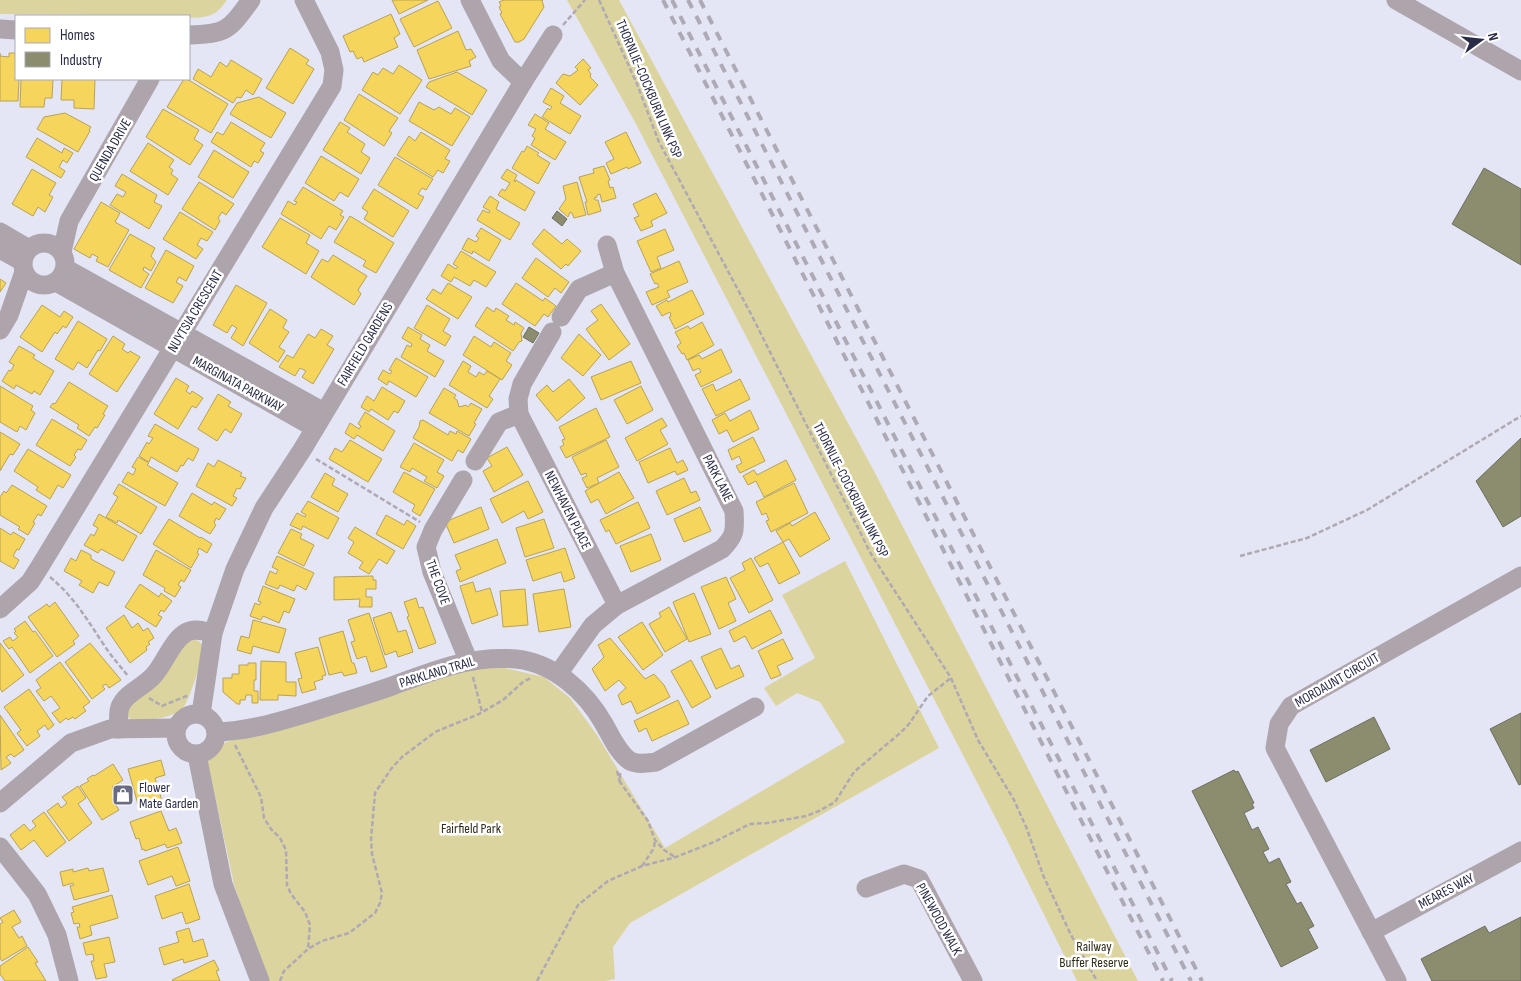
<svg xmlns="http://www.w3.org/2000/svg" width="1521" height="981" viewBox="0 0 1521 981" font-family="'Sofia Sans Condensed',sans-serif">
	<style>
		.green { fill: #dcd49f }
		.homes { fill: #f6d55c; stroke: #b8a256 }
		.industry { fill: #8c8c6e; stroke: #6e6f62 }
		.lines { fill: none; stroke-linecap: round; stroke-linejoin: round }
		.path { stroke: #aea9b3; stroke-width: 2.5; stroke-dasharray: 5 2.5; stroke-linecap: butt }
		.minor { stroke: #ada4ac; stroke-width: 19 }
		.rail { stroke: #aeaab5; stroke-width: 4; stroke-dasharray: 9 9; stroke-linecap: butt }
		.labels { text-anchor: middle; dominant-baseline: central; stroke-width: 5; stroke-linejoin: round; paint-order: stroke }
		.street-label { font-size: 14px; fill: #292b47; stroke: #fff }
		.poi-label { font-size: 14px; fill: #292b47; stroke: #fff; text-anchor: start }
		.park-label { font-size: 14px; fill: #2f2c18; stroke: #fff }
	</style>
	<rect width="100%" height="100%" fill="#e4e5f5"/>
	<g class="green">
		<path d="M0,0H227C215,17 209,17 189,18V16L0,14Z"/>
		<path d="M567,0H619L875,473L1138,981H1077L1006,838L635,122Z"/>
		<path d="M845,561L939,748L630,923L613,947L615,979L605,981H269L260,961L234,884L207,759L226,742L276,729L469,668H505L544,677L570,698L597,735L665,848L845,742L820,702L797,693L776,706L764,688L815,658L782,595Z"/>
		<path d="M193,640C197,640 200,641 202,645C205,654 189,701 183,708C173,718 151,719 138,722L132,721L126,714V708L186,642Z"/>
	</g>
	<g class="homes">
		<path d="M392,0H428L399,14Z"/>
		<path d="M504,0H543L542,1L544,7L524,39L519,42H515L500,14L502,13L499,7L501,6L499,2Z"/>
		<path d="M438,1L452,28L414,47L400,19Z"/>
		<path d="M391,14L400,34L394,38L398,47L364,62L362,57L357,59L353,51L350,52L343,36Z"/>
		<path d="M458,31L466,50L471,49L476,57L469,61L471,66L429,79L417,50Z"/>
		<path d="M290,48L309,60L306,64L314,69L293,104L266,88Z"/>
		<path d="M0,53V56L9,57V53H16V79H19L18,101H0Z"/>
		<path d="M583,59L591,68L588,70L591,74L590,77L598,85L580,105L556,83L563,74L570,76L578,70L575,67Z"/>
		<path d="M231,60L262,79L253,95L246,90L241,98L237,97L233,103L193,79L198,69L211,77L220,62L227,67Z"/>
		<path d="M399,65L422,80L400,114L362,90L373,72L378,75L383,68L393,74Z"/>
		<path d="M457,72L487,90L472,115L426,87L429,82Z"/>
		<path d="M21,79H53L52,98H45L44,107H20Z"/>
		<path d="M62,79H95L94,109L74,108V100H61Z"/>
		<path d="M184,79H187L228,104L211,133L167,107Z"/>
		<path d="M551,88L564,96L560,103L581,116L570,134L542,117L548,108L550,110L552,107L543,102Z"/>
		<path d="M359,94L398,118L389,131L392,133L384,146L344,120Z"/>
		<path d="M259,97L286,113L271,138L230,114L237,103Z"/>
		<path d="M419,102L434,110L439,107L451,114L455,108L470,117L452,146L409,121Z"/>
		<path d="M163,109L199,130L194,139L203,145L190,165L146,137Z"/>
		<path d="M65,113L91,127L89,130L90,131L78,152L37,129L44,117Z"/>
		<path d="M535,114L549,123L545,129L566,142L555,160L531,145L535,138L532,136L536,129L528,125Z"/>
		<path d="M231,122L265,143L260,151L264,153L258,163L254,161L251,167L211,142L217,132L223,135Z"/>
		<path d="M340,122L350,128L347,132L365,144L361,152L370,158L361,174L323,150Z"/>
		<path d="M421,132L450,150L445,159L450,161L443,173L438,170L433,177L397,155L409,136L415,141Z"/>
		<path d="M626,132L641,163L628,169L627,167L611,174L606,163L614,159L605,142Z"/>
		<path d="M37,138L62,153L64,148L73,153L67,163L63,160L59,167L65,171L61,178L26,157Z"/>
		<path d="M148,143L174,160L169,167L173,170L171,174L178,179L168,195L130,171Z"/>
		<path d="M527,146L539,153L537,155L550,163L538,184L512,168L522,151L524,152Z"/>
		<path d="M214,150L249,172L233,198L198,177Z"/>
		<path d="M321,156L359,179L348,197L340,192L334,201L305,183Z"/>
		<path d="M395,157L433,179L426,190L422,188L418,194L424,197L417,209L378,185Z"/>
		<path d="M604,166L610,180L608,181L610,188L613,187L616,198L602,202L600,194L597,195V197L594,198L595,200H598L601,211L588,215L585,202H587L579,177L594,173L593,169Z"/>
		<path d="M32,169L56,183L49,195L53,197L45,212L38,207L33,216L12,204Z"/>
		<path d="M507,169L517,175L514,181L515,182L516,180L535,192L525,211L498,195L502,189L505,191L510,183L501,178Z"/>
		<path d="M122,174L157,195L154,202L162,206L149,229L110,205L117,194L123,197L126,192L115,186Z"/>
		<path d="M199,182L234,204L226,215L222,212L218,218L220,221L215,230L182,209Z"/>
		<path d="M577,182L586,215L574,218L572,213L570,212L568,217L559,209L566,199L563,186Z"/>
		<path d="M303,187L343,211L340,215L344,217L336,230L329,226L321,239L281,214L288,201L295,205L297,202L294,201Z"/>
		<path d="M374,189L409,211L393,237L364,219L368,212L362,208Z"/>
		<path d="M656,193L667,213L651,221L653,226L641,231L634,218L639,216L633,204Z"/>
		<path d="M490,196L499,202L496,209L520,223L510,240L477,220L483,210L489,213L490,211L483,207Z"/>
		<path d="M101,202L120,213L115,222L129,230L108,267L96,261L98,257L92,254L90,258L74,249Z"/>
		<path d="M180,212L213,232L207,241L201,238L197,245L203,249L196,259L163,239Z"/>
		<path d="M350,216L394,243L376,273L363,266L366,261L334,242Z"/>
		<path d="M280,218L310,235L306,243L319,251L306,274L262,247Z"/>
		<path d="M481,228L501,240L489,261L473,251L472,254L462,249L468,238L476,242L479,238L476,236Z"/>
		<path d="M544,229L562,244L567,239L581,251L568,266L566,264L561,269L532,244Z"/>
		<path d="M665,229L674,250L657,257L661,268L651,272L637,241Z"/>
		<path d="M130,234L155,248L151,256L156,262L151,271L144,267L143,270L149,274L141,288L109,270Z"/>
		<path d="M166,250L194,266L186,281L179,277L176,282L183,286L173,303L145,288Z"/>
		<path d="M461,251L496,272L486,287L474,280L470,286L454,277L451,282L441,276L448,264L456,269L458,267L453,264Z"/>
		<path d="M333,255L367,276L358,290L361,294L354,305L311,277L322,259L328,262Z"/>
		<path d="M536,258L569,282L561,293L555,288L548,297L522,278Z"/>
		<path d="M679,261L688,282L667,291L670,297L652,305L646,292L659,287L657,283L655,284L650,274Z"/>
		<path d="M0,279L6,283L0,292Z"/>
		<path d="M448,283L472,297L458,319L426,299L433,289L441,294Z"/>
		<path d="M516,283L543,301L545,298L556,306L548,317L544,314L535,326L502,304Z"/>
		<path d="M236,285L267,303L243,346L231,338L237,328L232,325L227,333L213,325Z"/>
		<path d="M692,290L704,314L675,329L669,317L671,316L670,312L662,316L656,306L667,300L668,302Z"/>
		<path d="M601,304L630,344L609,360L586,329L598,320L591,311Z"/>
		<path d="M42,305L60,317L64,311L73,317L66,328L63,326L57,334L55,332L42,352L20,337Z"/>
		<path d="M427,305L450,319L443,331L451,336L445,346L414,328Z"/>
		<path d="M487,307L494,312L496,308L509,316L506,320L514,325L515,322L524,328L521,333L522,341L519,342L513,351L475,326Z"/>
		<path d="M270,309L287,320L283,328L289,332L279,347L285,351L278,362L249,343Z"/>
		<path d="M78,321L107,339L100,351L98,350L87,368L78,362L73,370L55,359Z"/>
		<path d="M702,322L714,345L687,360L684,353L682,354L677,346L681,343L675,332L688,326L690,329Z"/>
		<path d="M408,327L422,335L420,339L430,345L427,351L444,361L435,377L401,357L407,345L411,347L412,344L402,338Z"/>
		<path d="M321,329L333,336L327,345L334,349L313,384L302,377L306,371L300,368L295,376L279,367L287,355L293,358L308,334L315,338Z"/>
		<path d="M579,334L601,355L583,376L561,358Z"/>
		<path d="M113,336L125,344L122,349L128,353L130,351L140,357L117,392L89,374Z"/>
		<path d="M474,336L491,347L494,342L511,353L506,361L512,365L502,380L463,355Z"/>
		<path d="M19,346L35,355L33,358L54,371L40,395L34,391L32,394L16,385L14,389L2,381L9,370L11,371L14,365L9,362Z"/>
		<path d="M721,349L732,372L701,387L695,375L701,372L699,368L693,371L688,360L699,355L702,359Z"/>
		<path d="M396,358L428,377L416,397L389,381L387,385L378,379L383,370L390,374L392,371L389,370Z"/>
		<path d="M463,361L471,366L468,372L476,377L479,372L484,375L487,371L500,379L489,396L493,399L487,408L449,385Z"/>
		<path d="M631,361L641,383L601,400L591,377Z"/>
		<path d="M176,378L189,386L186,391L190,394L192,391L203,398L196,408L192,406L178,429L154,414Z"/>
		<path d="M569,379L585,398L557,421L536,395L547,385L553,392Z"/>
		<path d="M740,379L750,399L716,416L702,389L713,384L716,391Z"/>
		<path d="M69,382L108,406L103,414L105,415L97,428L95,427L89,436L77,428L79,425L50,407L53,403L55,404Z"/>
		<path d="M0,386L33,406L31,410L35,413L26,430L20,426L17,432L0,422Z"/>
		<path d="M641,386L653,410L627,424L614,400Z"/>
		<path d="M382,387L405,401L398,413L394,411L388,420L371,409L369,412L361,407L367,396L374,401Z"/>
		<path d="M444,388L456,395L454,398L457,400L459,407L466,405L468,407L471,403L482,409L474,423L476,424L469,436L429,413Z"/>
		<path d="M218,394L231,402L228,406L242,414L231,433L225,429L217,441L198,429Z"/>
		<path d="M596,408L610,437L566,458L560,447L564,445L562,440L565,439L559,427Z"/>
		<path d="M750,410L759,429L733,442L727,430L719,434L712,420L725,413L730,421Z"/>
		<path d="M365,412L395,431L383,451L357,435L354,439L345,433L350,423L359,429L361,426L358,424Z"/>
		<path d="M662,418L667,426L660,430L668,444L637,461L625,438Z"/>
		<path d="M52,419L87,440L81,450L78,449L74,455L76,457L70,466L36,445Z"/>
		<path d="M423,420L448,435L450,431L456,434L457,431L471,439L463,453L458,450L452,461L413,438L419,427L420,421Z"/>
		<path d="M155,424L199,449L193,461L188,458L183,466L181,465L177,472L151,457L149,462L139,456L147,442L149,444L153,438L148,436Z"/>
		<path d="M0,432L20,444L13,455L10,454L0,471Z"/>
		<path d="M753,437L765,461L740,473L736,466L742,463L739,456L732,460L728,450Z"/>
		<path d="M350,440L382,459L368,482L329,459L335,448L342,452Z"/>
		<path d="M606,440L619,467L597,478L599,483L587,488L582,478L587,476L586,473L581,475L572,457Z"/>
		<path d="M414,443L444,460L437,472L444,476L437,488L424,481L427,477L412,468L410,472L400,467Z"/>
		<path d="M507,447L523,475L494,492L483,471L492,466L487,458Z"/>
		<path d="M670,448L677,463L683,460L688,470L677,475L675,471L648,483L639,462Z"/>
		<path d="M28,449L71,475L63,488L58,485L50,499L36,490L38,487L14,471Z"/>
		<path d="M138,457L149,463L147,465L178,483L165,506L122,482L128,472L133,475L136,469L132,467Z"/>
		<path d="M218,460L242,473L240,476L246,478L240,489L237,488L233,496L237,498L232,506L196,486L208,463L214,467Z"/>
		<path d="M786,460L796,480L764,497L756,481L748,485L743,476L754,470L757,475Z"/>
		<path d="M404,472L435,489L420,516L412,511L415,505L393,492Z"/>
		<path d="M619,472L634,498L606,514L598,499L591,503L585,491Z"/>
		<path d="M325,473L335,479L332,485L348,494L338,512L311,497Z"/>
		<path d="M684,478L691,493L696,491L700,500L667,515L656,491Z"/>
		<path d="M528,481L543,512L528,519L524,511L502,523L490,499Z"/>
		<path d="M794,483L808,513L771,532L766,521L769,520L766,513L762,515L756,502Z"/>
		<path d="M119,484L157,507L141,534L118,520L117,523L106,517L118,497L113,494Z"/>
		<path d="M12,485L47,506L41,516L38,514L33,522L35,523L28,535L18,529L20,527L0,515V497L4,491L6,493Z"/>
		<path d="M192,493L212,505L214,502L226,509L219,520L216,518L214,523L216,525L210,534L179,516Z"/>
		<path d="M308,501L339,518L328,539L303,526L301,530L290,525L297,513L305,517L306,515L301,512Z"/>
		<path d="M638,502L650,528L616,544L609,530L606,532L600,520Z"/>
		<path d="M481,507L489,529L454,543L445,522Z"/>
		<path d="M700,507L711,531L684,542L674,519Z"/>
		<path d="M815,512L830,539L800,557L789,539L783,542L776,531L790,523L792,526Z"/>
		<path d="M99,514L137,536L123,561L101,549L98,553L84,545L91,534L94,536L98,528L93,525Z"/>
		<path d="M386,515L404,525L407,520L416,526L403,549L376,534Z"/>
		<path d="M169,519L200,538L201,537L212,544L207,553L199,548L197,553L199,554L191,568L153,544Z"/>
		<path d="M544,519L554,548L525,557L516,528Z"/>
		<path d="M355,527L395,551L387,564L379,559L369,574L359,568L363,562L348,553L354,542L348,538Z"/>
		<path d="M0,528L11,535L13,532L25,539L19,550L17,549L13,556L19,560L14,569L0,561Z"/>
		<path d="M291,529L302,534L300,538L314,545L304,566L278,553Z"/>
		<path d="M651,534L661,560L631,572L620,546Z"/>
		<path d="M497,539L506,563L460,582L456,571L461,569L455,555Z"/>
		<path d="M783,542L800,573L779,584L768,563L760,567L754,558Z"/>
		<path d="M565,548L575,578L564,582L561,572L533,581L526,560Z"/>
		<path d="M81,550L91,555V559L115,572L108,586L99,582L93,593L79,585L82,581L64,571L71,558L76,561Z"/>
		<path d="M156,550L191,570L184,582L181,580L178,585L181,587L175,597L164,591L165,588L143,575Z"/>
		<path d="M277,556L314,573L306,590L297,585L294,591L280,585L278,589L265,584L270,571L276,574L278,570L272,567Z"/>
		<path d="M751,558L773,600L749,613L730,578L745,570L742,563Z"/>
		<path d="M373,576V580H376V589H366V597H372V607H359L360,599L334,600V577Z"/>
		<path d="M726,577L736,599L728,603L736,621L719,629L701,587Z"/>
		<path d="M473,582L476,592L490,588L498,615L472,624L460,586Z"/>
		<path d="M140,584L159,597L161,593L172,601L164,612L161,610L158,615L162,617L156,627L125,607Z"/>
		<path d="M263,586L295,599L289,613L284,611L279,623L263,616L261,620L250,616L255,603L259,605L261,602L258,601Z"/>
		<path d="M525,589L528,625L503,627L500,591Z"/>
		<path d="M564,589L571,627L539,632L533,594Z"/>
		<path d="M694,593L711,634L689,642L673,602Z"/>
		<path d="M416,598L419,608L423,607L436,643L419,649L407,617L409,616L404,602Z"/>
		<path d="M55,602L79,636L73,641L75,644L57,657L28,617L47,604L49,607Z"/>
		<path d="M669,607L687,639L665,652L649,624L661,617L659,613Z"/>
		<path d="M770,610L782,633L752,649L745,636L734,642L729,631Z"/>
		<path d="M391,612L398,632L406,630L413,652L398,657L396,651L385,655L373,618Z"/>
		<path d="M369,613L387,667L371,672L366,656L357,659L351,642L355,641L348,620Z"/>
		<path d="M124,615L132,628L138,623L143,631L148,628L154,638L148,642L150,644L146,647L147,650L130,663L106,628Z"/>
		<path d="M253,620L286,629L279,653L253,646L251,654L237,650L241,636L249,638Z"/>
		<path d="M25,621L33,632L35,631L53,656L30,673L12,647L9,649L3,641L10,637L13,641L18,637L14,633L16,631L14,629Z"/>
		<path d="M642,622L663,655L643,670L618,637Z"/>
		<path d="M343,631L352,663H354L357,673L344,676L342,672L329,675L319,638Z"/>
		<path d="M610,638L645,679L654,674L664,685L670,697L637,714L631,701L622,705L618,695L626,688L619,680L605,691L592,669L604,657L598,645Z"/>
		<path d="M783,639L793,659L777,666L781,675L771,679L758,651Z"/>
		<path d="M0,643L24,675L2,692L0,688Z"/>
		<path d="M90,643L121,680L109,688L106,684L102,686L105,689L92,699L65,662Z"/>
		<path d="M318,647L326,675L322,676L323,679L314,682L316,689L302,693L298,679L302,678L295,653Z"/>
		<path d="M721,648L731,669L739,665L744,676L716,689L701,657Z"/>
		<path d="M691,660L711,697L692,708L671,671Z"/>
		<path d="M261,661L286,662V682H296V696L278,695V700H260Z"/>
		<path d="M60,662L90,702L83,707L86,711L75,719L73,717L68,720L66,718L60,723L52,713L60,708L51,696L44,701L36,691L41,688L36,680Z"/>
		<path d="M248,663H256V680H254V691H258V703H252V695H246L245,700H240V704H237L223,692V678H232V674H239V665H248Z"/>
		<path d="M29,689L54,725L48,730L45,725L37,731L40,736L27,746L17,733L21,730L4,707Z"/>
		<path d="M678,700L689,724L652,741L646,728L639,732L634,721Z"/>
		<path d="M0,715L24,750L14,757L11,754L6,757L11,763L1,770Z"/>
		<path d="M161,760L165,775L155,778L162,801L139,808L128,769Z"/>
		<path d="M113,764L123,780L112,787L116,797L112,799L119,810L102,820L80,786L89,781L87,779L93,775L94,776Z"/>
		<path d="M78,786L86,798L78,804L92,823L69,841L47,811L58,803L61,808L67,803L62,797Z"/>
		<path d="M161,811L169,831L176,828L182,843L167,848L165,844L145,851L144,849L142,850L139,838L136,839L130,822Z"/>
		<path d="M44,812L66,842L47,857L34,840L21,850L10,835L24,824L30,831L36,826L32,821Z"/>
		<path d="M178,847L190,881L176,886L172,876L148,885L139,861Z"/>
		<path d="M88,868L89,871L103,868L109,891L74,900L70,886L74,885L73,883L63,886L60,872L73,869V872Z"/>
		<path d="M189,884L200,919L186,924L182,912L162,919L155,896Z"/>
		<path d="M112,895L118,918L90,926L92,935L80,939L77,927H80L79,923L74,924L71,913L74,912L72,907Z"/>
		<path d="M14,910L21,922L12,927L19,938L22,936L27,946L2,961L0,958V924L3,922L0,918Z"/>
		<path d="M189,928L193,942L203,939L208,956L184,963L183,959L164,965L159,948L179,942L176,932Z"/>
		<path d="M109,937L115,962L104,964L107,977L96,979L91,961H94L93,954L86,955L83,943Z"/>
		<path d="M28,947L38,962L35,963L46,981H5L0,974V966Z"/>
		<path d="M214,960L219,970L216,971L220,981H173L172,980Z"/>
	</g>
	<g class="industry">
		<path d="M1484,168L1521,189V265L1452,224Z"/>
		<path d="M557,211L567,219L562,226L552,218Z"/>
		<path d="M529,327L539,333L533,343L523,337Z"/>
		<path d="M1521,438V516L1503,527L1476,481Z"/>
		<path d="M1521,713V784L1519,785L1490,729Z"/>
		<path d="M1374,717L1390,749L1326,782L1310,750Z"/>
		<path d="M1234,770L1236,772L1238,771L1254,803L1252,804L1254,808L1244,813L1252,830L1258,827L1269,849L1263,852L1269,863L1279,858L1291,882L1286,884L1297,904L1301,902L1314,926L1308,929L1318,948L1281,967L1192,791Z"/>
		<path d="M1521,917V981H1432L1421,959L1485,926L1489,933Z"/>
	</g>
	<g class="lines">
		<g class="path">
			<path d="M599,0L637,84L659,142L752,316L871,554L951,678L978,740L1014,800L1027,829L1043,875L1071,935L1097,981"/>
			<path d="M563,25L585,0"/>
			<path d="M316,459L420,522"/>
			<path d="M1240,556L1307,538L1367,510L1521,416"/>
			<path d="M50,577C75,598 86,618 104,645C111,656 120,666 128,676"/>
			<path d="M473,677L482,712"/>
			<path d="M149,698L162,706L189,695"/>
			<path d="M235,745L261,797L264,818L271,829L280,838L286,850L287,885L291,894L305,912L310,925L308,949"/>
			<path d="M617,771L620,782"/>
			<path d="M620,773V782L648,821L655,840L664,850L675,857"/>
			<path d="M642,866L654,848L655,840"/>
			<path d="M280,981L284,971L308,949L322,941L349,933L375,913L380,903L382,893L372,854L371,839L375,793L391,769L402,757L435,732L479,714L503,700L523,682L531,678"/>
			<path d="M537,981L578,905L608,881L642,866L676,857L714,842L750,824L767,823L806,816L819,811L835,802L854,772L899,734L909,724L928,696L951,678"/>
		</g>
		<g class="minor">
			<path d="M470,0L501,61L523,82"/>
			<path d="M1396,0L1521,71"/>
			<path d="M0,29L16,30"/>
			<path d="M189,35C227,34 229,30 251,0"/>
			<path d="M0,232L29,249"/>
			<circle cx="44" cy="264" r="21"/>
			<path d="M0,249L23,262"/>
			<path d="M62,252L69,221L150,79"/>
			<path d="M65,268L324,412"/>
			<path d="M56,282L315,428"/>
			<path d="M561,317L579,289L615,273"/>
			<path d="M0,330L9,315L24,272"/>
			<path d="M552,332L522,384L518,399L519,414L617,605"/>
			<path d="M475,461L499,422L519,414"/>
			<path d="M463,480L433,530L426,547L432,572L468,660"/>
			<path d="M0,609L30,582L39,568L332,86L334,70L330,52L304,0"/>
			<path d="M558,674L593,625L617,605L722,549C736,535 735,530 734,511L615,273L607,245"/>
			<circle cx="196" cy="734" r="20"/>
			<path d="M201,714L213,633L235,569L264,508L302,450L523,82L553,35"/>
			<path d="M119,729C119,721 117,710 122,703C127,693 146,685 154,675C165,663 172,640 187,632C195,628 205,631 213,633"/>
			<path d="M216,732C248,731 278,722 308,713C336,704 364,696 392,686C433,671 470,655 516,659C554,663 586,692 604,724C611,736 618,753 630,761C638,765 648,763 656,762L755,707"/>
			<path d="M197,755L223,884L260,981"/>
			<path d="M0,803L71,743L110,729L176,728"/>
			<path d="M0,847L37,894L57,935L69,981"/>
			<path d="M866,888L904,874L919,879L973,981"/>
			<path d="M1371,932L1521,851"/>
			<path d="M1397,981L1275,748L1279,724L1291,706L1521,576"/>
		</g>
		<g class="rail">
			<path d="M663,0L1163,981"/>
			<path d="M672,0L1172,981"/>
			<path d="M688,0L1191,981"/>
			<path d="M700,0L1202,981"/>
		</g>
	</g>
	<defs>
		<g id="shop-square" transform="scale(1.125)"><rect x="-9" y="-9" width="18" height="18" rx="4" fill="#6a6c84" stroke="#fff"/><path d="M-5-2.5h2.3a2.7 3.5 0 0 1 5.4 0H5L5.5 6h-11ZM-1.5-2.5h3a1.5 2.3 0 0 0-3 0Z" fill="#fff"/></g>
	</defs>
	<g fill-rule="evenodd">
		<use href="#shop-square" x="123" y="795"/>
	</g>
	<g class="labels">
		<g class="street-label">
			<text transform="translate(649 89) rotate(67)">THORNLIE-COCKBURN LINK PSP</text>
			<text transform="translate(110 150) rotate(-60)">QUENDA DRIVE</text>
			<text transform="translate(195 311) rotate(-59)">NUYTSIA CRESCENT</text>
			<text transform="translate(365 344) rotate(-59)">FAIRFIELD GARDENS</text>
			<text transform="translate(238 384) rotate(29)">MARGINATA PARKWAY</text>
			<text transform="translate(718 478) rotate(63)">PARK LANE</text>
			<text transform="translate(851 490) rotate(63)">THORNLIE-COCKBURN LINK PSP</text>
			<text transform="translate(568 510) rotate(63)">NEWHAVEN PLACE</text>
			<text transform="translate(438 582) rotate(70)">THE COVE</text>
			<text transform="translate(437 672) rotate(-17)">PARKLAND TRAIL</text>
			<text transform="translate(1337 680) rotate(-30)">MORDAUNT CIRCUIT</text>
			<text transform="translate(1446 891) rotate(-28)">MEARES WAY</text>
			<text transform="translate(939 919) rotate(61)">PINEWOOD WALK</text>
		</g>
		<g class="poi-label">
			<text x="139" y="787">Flower<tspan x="139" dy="16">Mate Garden</tspan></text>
		</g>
		<g class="park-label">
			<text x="471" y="828">Fairfield Park</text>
			<text x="1094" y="946">Railway<tspan x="1094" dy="16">Buffer Reserve</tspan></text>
		</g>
	</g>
	<rect x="15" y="15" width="175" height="65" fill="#ffffff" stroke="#a9aab5"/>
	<rect x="25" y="28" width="25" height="15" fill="#f6d55c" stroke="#a9aab5"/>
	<text x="60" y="40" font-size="15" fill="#292b47">Homes</text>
	<rect x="25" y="52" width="25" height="15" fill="#8c8c6e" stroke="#a9aab5"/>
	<text x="60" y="65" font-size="15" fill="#292b47">Industry</text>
	<g transform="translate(1481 40) rotate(75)" stroke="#ffffff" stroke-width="4" paint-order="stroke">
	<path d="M0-4L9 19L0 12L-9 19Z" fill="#292b47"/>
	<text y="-8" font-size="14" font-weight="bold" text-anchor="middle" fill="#292b47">N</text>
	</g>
</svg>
